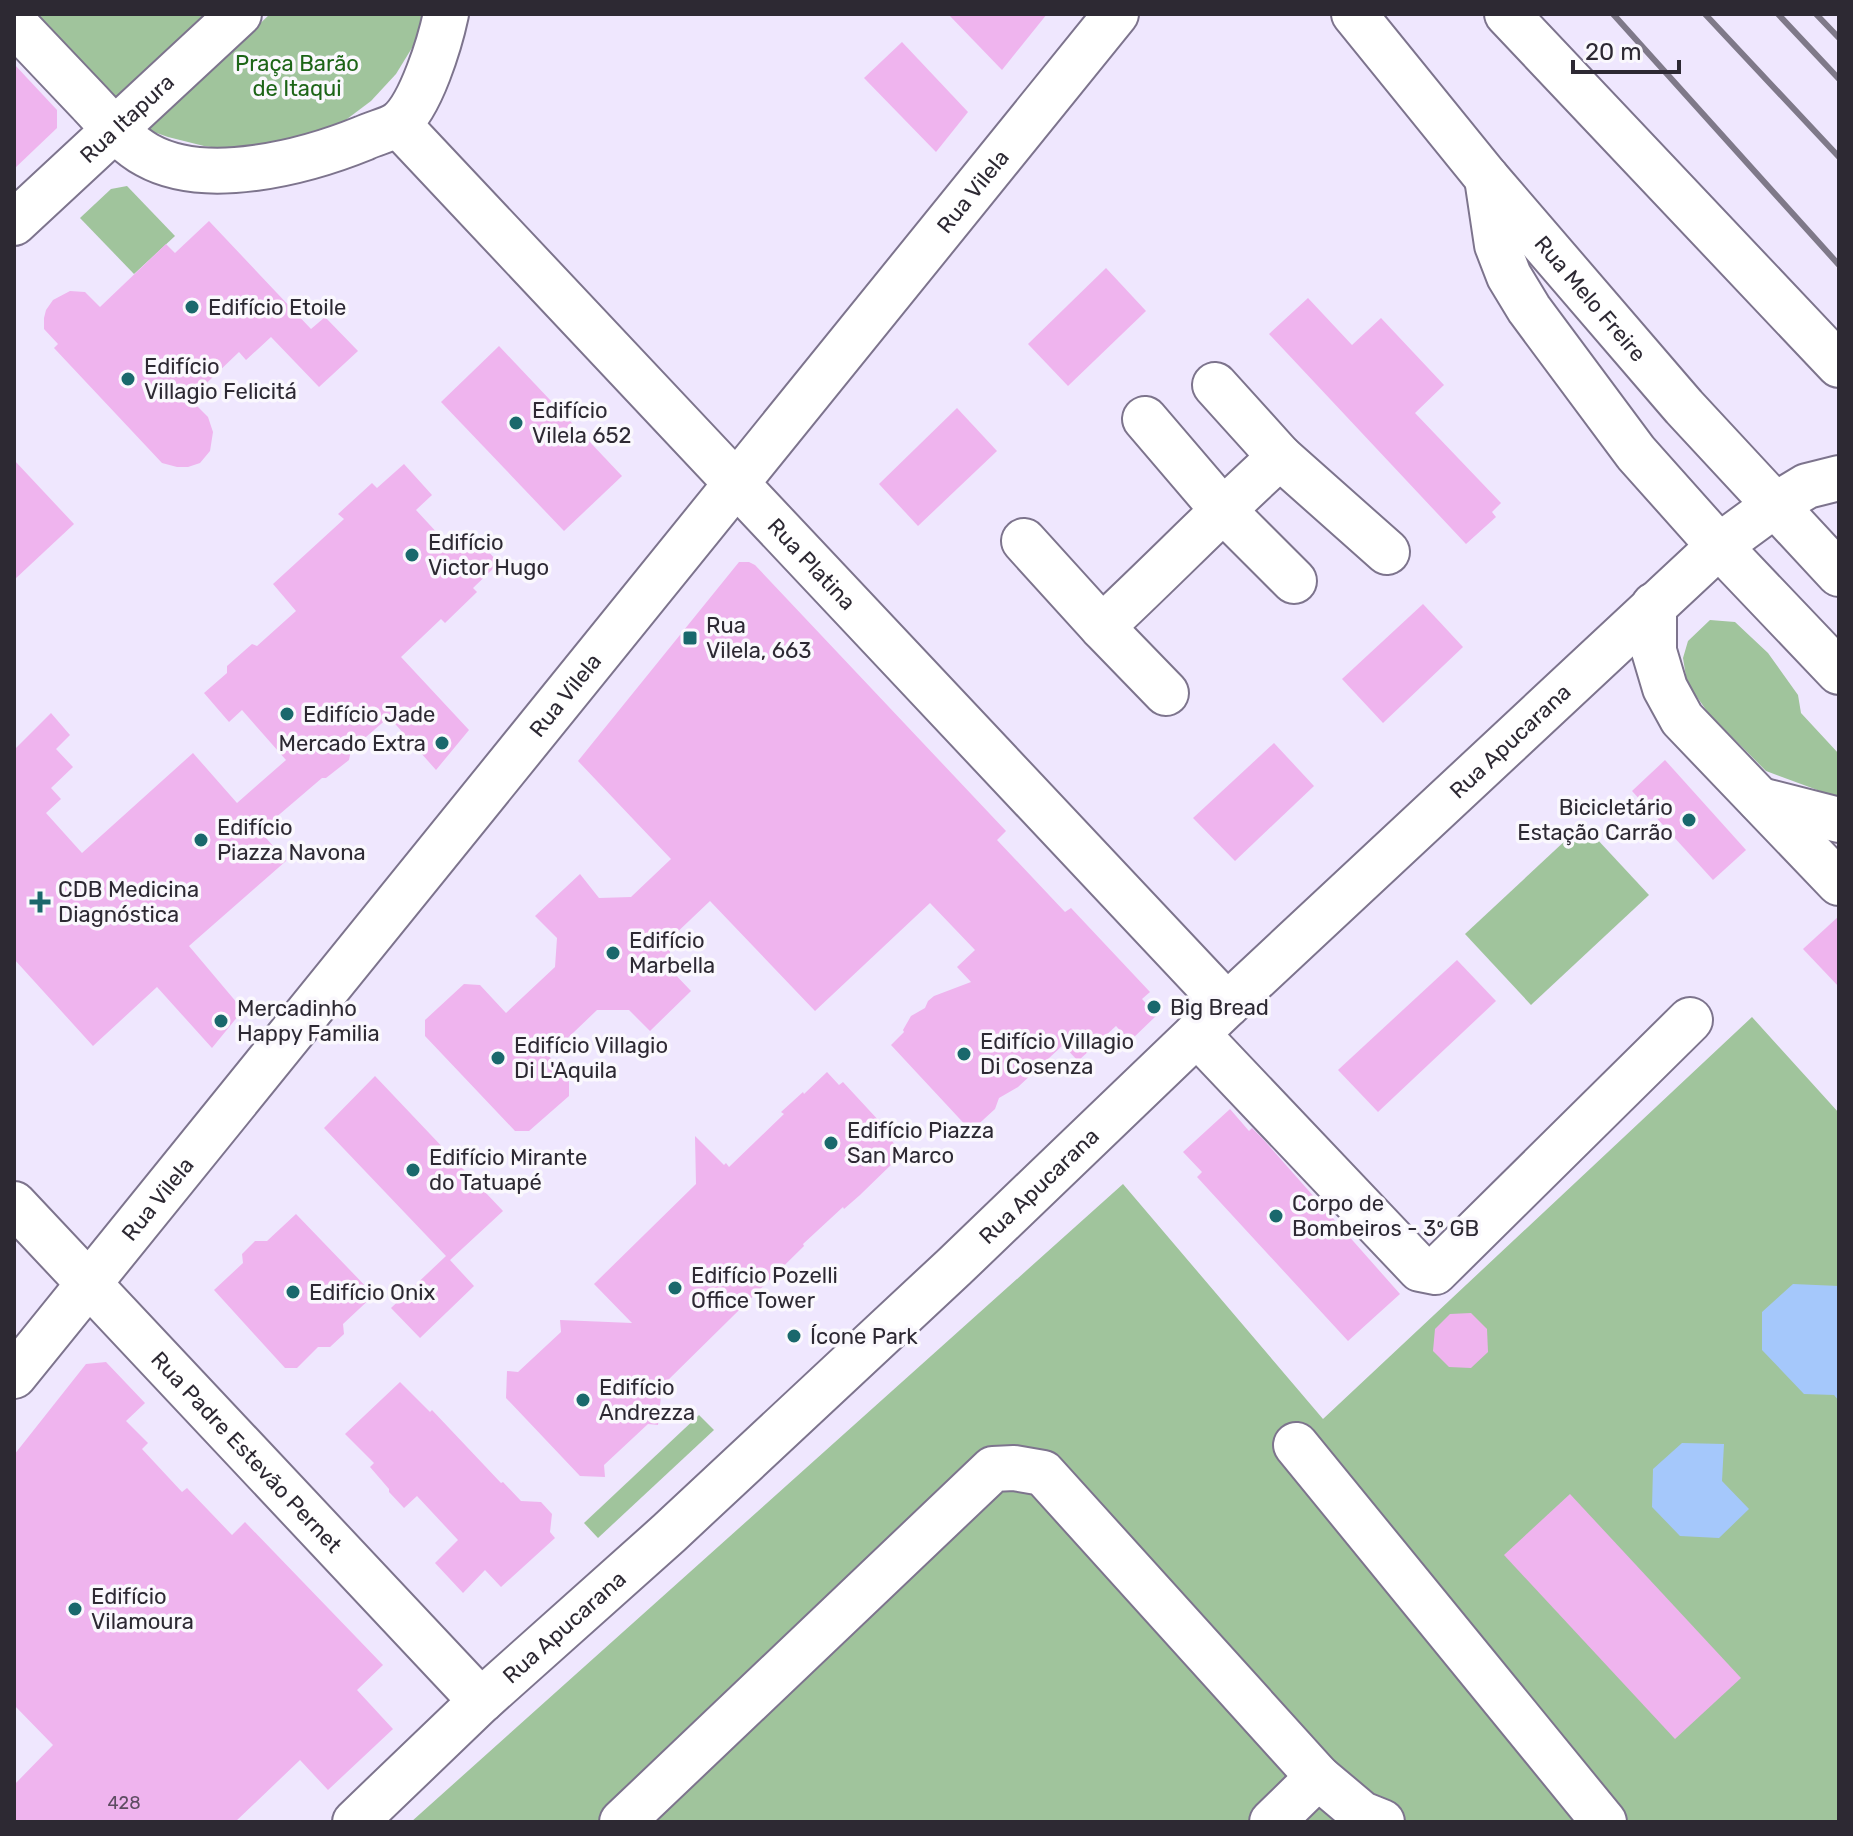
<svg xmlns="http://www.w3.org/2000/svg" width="1853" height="1836" viewBox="0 0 1853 1836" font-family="Rubik,sans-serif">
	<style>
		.green { fill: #a0c49c }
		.water { fill: #a5c8fb }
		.building { fill: #efb4ee }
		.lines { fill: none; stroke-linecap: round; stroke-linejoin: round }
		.minor-casing { stroke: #7d748d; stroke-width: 48 }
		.highway-casing { stroke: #7d748d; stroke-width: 48 }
		.minor { stroke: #fff; stroke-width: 44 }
		.highway { stroke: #fff; stroke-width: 44 }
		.rail { stroke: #7f7989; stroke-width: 6 }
		.poi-dot { fill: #1a686c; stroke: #faf8fd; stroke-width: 3 }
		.labels { text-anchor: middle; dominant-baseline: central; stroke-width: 7; stroke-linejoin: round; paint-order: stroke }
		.number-label { font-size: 18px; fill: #5e4c62 }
		.park-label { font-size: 22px; fill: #1d6517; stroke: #faf8fd }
		.street-label { font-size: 22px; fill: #2d2933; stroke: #faf8fd }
		.poi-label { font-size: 22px; fill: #2d2933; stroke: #faf8fd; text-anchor: start }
	</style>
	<rect width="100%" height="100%" fill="#efe7fe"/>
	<g class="green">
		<path d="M31,14H207L113,102Z"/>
		<path d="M270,14H425L415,43L396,74L371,101L343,122L311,138L240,151L204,146L168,137L148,130Z"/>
		<path d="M127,186L175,236L134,274L80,218L111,189Z"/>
		<path d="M1710,620L1735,622L1768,653L1798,695L1801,713L1839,754V798L1766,771L1709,714L1687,683L1683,658L1688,641Z"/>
		<path d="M1583,824L1649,895L1531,1005L1465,934Z"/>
		<path d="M1752,1017L1839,1113V1822H411L1123,1184L1323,1419Z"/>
		<path d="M699,1415L714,1430L598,1538L584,1523Z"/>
	</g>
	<g class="water">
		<path d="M1793,1284L1839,1286V1401L1834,1395L1804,1394L1762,1350V1312Z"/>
		<path d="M1682,1443L1724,1444L1722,1481L1749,1509L1719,1538L1680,1536L1652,1507L1653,1469Z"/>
	</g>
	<g class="building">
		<path d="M948,14H1047L1002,70Z"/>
		<path d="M902,42L968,112L936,152L864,78Z"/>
		<path d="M14,64L57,110V128L14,169Z"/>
		<path d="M209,221L311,329L325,317L358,351L319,387L271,337L246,360L239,352L190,399L208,417L213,432L210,451L200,463L188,467H177L162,463L54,348L58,344L44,329V318L46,310L53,300L70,291L85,292L100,307L166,244L175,253Z"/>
		<path d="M1106,268L1146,311L1068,386L1028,344Z"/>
		<path d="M1308,298L1352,345L1381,318L1444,385L1415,413L1501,503L1492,512L1496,517L1466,544L1269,334Z"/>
		<path d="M499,346L622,476L564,531L441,402Z"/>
		<path d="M957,408L997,451L918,526L879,484Z"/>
		<path d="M14,460L74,524L14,580Z"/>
		<path d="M404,464L432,495L416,510L453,550L471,533L499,563L473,588L477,592L445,623L441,619L401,657L469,730L436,770L389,717L351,750L349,760L326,778H322L260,831L286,861L189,946L243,1010L212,1048L157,987L93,1046L14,959V750L51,713L70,735L56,749L73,767L51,788L61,799L46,813L82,853L193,753L237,803L286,760L242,710L229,722L204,693L227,673V666L252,644L257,646L296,611L273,584L344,519L338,514L372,483L377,488Z"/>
		<path d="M739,562H749L755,565L1006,831L997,840L1065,912L1071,908L1150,992L1142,999L1157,1015L1130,1041L1116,1026L1078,1061L1063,1045L1018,1087L999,1098L995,1109L971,1131L891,1045L904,1032L903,1030L911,1016L925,1008L928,1001L934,996L971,982L957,967L975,950L930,903L815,1011L710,901L670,939V969L691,991L650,1031L629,1010H597L549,1056L569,1078V1096L529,1131H515L425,1036V1020L464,984L480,985L506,1013L555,967L557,938L535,916L580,874L599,898L631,897L671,859L578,761Z"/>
		<path d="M1423,604L1463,647L1383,723L1342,679Z"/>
		<path d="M1274,743L1314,786L1235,861L1193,818Z"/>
		<path d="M1665,760L1746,850L1713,880L1632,791Z"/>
		<path d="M1839,916V987L1803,949Z"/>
		<path d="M1457,960L1496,1001L1378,1112L1338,1070Z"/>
		<path d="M827,1072L839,1085L843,1082L893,1136L890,1139L902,1152L895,1158L896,1160L860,1195L844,1209L843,1207L803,1244L804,1246L662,1386L658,1425L648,1424L604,1465L605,1477L580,1476L506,1398L507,1371L518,1372L561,1332L560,1320L632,1323L594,1284L696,1184L695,1136L724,1165L726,1163L729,1167L784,1114L781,1112L803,1092L804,1094Z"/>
		<path d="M375,1076L503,1211L450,1260L474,1286L420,1338L391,1308L446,1256L324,1128Z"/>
		<path d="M1230,1109L1249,1131L1252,1128L1262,1138L1400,1294L1348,1341L1197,1177L1202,1172L1183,1152Z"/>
		<path d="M296,1214L374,1295L343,1324L344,1334L330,1347H318L297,1368H285L214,1290L243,1263L242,1254L255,1241H267Z"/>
		<path d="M1471,1313L1487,1329L1488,1352L1471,1368L1449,1367L1433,1351L1435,1329L1450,1314Z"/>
		<path d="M106,1362L145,1403L126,1421L148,1443L142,1449L182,1492L187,1488L232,1535L245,1522L383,1665L357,1690L393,1729L328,1790L300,1760L235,1822H14V1785L53,1745L14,1705V1455L86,1364Z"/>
		<path d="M400,1382L430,1412L432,1410L501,1483L503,1482L521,1501L541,1502L552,1514L550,1532L555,1538L501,1587L485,1570L463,1593L435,1563L458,1540L417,1496L404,1508L389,1492V1489L370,1467L374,1463L345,1434Z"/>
		<path d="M1570,1494L1741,1678L1675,1739L1504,1555Z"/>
	</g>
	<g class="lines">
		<g class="minor-casing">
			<g id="minor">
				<path d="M14,23C39,49 64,76 89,102C106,120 125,143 147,155C206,188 305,162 364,138C374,133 389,130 398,124C421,106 440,42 446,14"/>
				<path id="s1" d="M398,124L1227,1005"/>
				<path id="s2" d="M14,223L239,14"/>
				<path d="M1215,385L1280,457"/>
				<path d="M1145,419L1222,509L1294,581"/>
				<path d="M1024,541L1102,627C1162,571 1219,512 1280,457L1387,552"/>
				<path d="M1654,605V651L1665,688L1682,719L1839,883"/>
				<path d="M1102,627L1166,693"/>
				<path d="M1760,800L1839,820"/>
				<path d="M1197,1034L1420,1269L1435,1272L1690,1020"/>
				<path id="s3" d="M14,1204L481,1701"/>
				<path id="s4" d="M14,1376L1116,14"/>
				<path d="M1296,1445L1604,1822"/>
				<path id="s5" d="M355,1822L481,1701L669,1533L954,1267L1227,1005L1719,546"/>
				<path d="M622,1822L993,1469L1014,1468L1043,1473L1318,1777L1362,1814L1382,1822"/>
				<path d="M1272,1822L1318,1777"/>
			</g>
		</g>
		<g class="highway-casing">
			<g id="highway">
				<path id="s6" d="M1354,14L1487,178L1684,407L1839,574"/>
				<path d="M1507,14L1839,365"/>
				<path d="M1487,178L1497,245L1509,276L1529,309L1636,453L1719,546L1839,672"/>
				<path d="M1719,546L1775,505L1807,486L1839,478"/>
			</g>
		</g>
		<use href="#minor" class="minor"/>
		<use href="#highway" class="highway"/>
		<g class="rail">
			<path d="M1613,14L1839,265"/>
			<path d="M1705,14L1839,157"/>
			<path d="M1778,14L1839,79"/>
			<path d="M1816,14L1839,38"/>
		</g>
	</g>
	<g class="poi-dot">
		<circle cx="192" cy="307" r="8"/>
		<circle cx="128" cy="379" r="8"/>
		<circle cx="516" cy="423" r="8"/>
		<circle cx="412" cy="555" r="8"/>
		<rect x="682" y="630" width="16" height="16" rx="4"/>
		<circle cx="287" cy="714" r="8"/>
		<circle cx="442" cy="743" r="8"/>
		<circle cx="1689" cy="820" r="8"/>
		<circle cx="201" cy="840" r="8"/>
		<path d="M36 890h8v8h8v8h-8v8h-8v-8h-8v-8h8z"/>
		<circle cx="613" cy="953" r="8"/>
		<circle cx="1154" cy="1007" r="8"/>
		<circle cx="221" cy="1021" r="8"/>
		<circle cx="964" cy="1054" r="8"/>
		<circle cx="498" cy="1058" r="8"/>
		<circle cx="831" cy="1143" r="8"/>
		<circle cx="413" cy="1170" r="8"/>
		<circle cx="1276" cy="1216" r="8"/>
		<circle cx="675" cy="1288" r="8"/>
		<circle cx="293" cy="1292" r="8"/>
		<circle cx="794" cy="1336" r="8"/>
		<circle cx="583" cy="1400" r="8"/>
		<circle cx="75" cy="1609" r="8"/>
	</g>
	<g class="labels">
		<g class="number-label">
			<text x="124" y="1803">428</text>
		</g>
		<g class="park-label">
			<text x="297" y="63">Praça Barão<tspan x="297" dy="25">de Itaqui</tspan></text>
		</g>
		<g class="street-label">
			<text stroke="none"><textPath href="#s2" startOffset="154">Rua Itapura</textPath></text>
			<text stroke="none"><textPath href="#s4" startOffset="1524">Rua Vilela</textPath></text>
			<text stroke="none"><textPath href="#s6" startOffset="370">Rua Melo Freire</textPath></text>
			<text stroke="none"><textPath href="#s1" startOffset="604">Rua Platina</textPath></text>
			<text stroke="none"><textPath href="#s4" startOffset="876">Rua Vilela</textPath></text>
			<text stroke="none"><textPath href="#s5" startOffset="1582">Rua Apucarana</textPath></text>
			<text stroke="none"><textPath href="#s5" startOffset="934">Rua Apucarana</textPath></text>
			<text stroke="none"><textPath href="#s4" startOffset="228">Rua Vilela</textPath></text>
			<text stroke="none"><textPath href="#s3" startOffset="340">Rua Padre Estevão Pernet</textPath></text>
			<text stroke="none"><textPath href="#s5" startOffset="286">Rua Apucarana</textPath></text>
		</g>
		<g class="poi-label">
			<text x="208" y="307">Edifício Etoile</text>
			<text x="144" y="366">Edifício<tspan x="144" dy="25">Villagio Felicitá</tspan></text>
			<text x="532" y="410">Edifício<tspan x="532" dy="25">Vilela 652</tspan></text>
			<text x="428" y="542">Edifício<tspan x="428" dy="25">Victor Hugo</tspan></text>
			<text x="706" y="625">Rua<tspan x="706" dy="25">Vilela, 663</tspan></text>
			<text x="303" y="714">Edifício Jade</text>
			<text x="426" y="743" text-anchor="end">Mercado Extra</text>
			<text x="1673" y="807" text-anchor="end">Bicicletário<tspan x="1673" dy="25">Estação Carrão</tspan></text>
			<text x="217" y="827">Edifício<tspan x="217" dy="25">Piazza Navona</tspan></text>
			<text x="58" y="889">CDB Medicina<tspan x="58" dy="25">Diagnóstica</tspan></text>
			<text x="629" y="940">Edifício<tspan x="629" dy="25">Marbella</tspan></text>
			<text x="1170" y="1007">Big Bread</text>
			<text x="237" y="1008">Mercadinho<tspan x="237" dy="25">Happy Familia</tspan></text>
			<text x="980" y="1041">Edifício Villagio<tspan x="980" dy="25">Di Cosenza</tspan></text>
			<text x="514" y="1045">Edifício Villagio<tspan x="514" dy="25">Di L'Aquila</tspan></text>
			<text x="847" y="1130">Edifício Piazza<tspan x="847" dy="25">San Marco</tspan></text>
			<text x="429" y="1157">Edifício Mirante<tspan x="429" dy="25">do Tatuapé</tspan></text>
			<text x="1292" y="1203">Corpo de<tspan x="1292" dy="25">Bombeiros - 3º GB</tspan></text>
			<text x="691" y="1275">Edifício Pozelli<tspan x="691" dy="25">Office Tower</tspan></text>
			<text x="309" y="1292">Edifício Onix</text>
			<text x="810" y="1336">Ícone Park</text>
			<text x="599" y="1387">Edifício<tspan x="599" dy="25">Andrezza</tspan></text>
			<text x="91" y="1596">Edifício<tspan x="91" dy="25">Vilamoura</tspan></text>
		</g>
	</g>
	<rect width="1853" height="1836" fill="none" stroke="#2d2933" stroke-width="32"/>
	<path d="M1573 60v12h106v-12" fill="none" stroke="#2d2933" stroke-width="4"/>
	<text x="1585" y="60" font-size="24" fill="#2d2933" stroke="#faf8fd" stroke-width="6" paint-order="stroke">20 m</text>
</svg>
